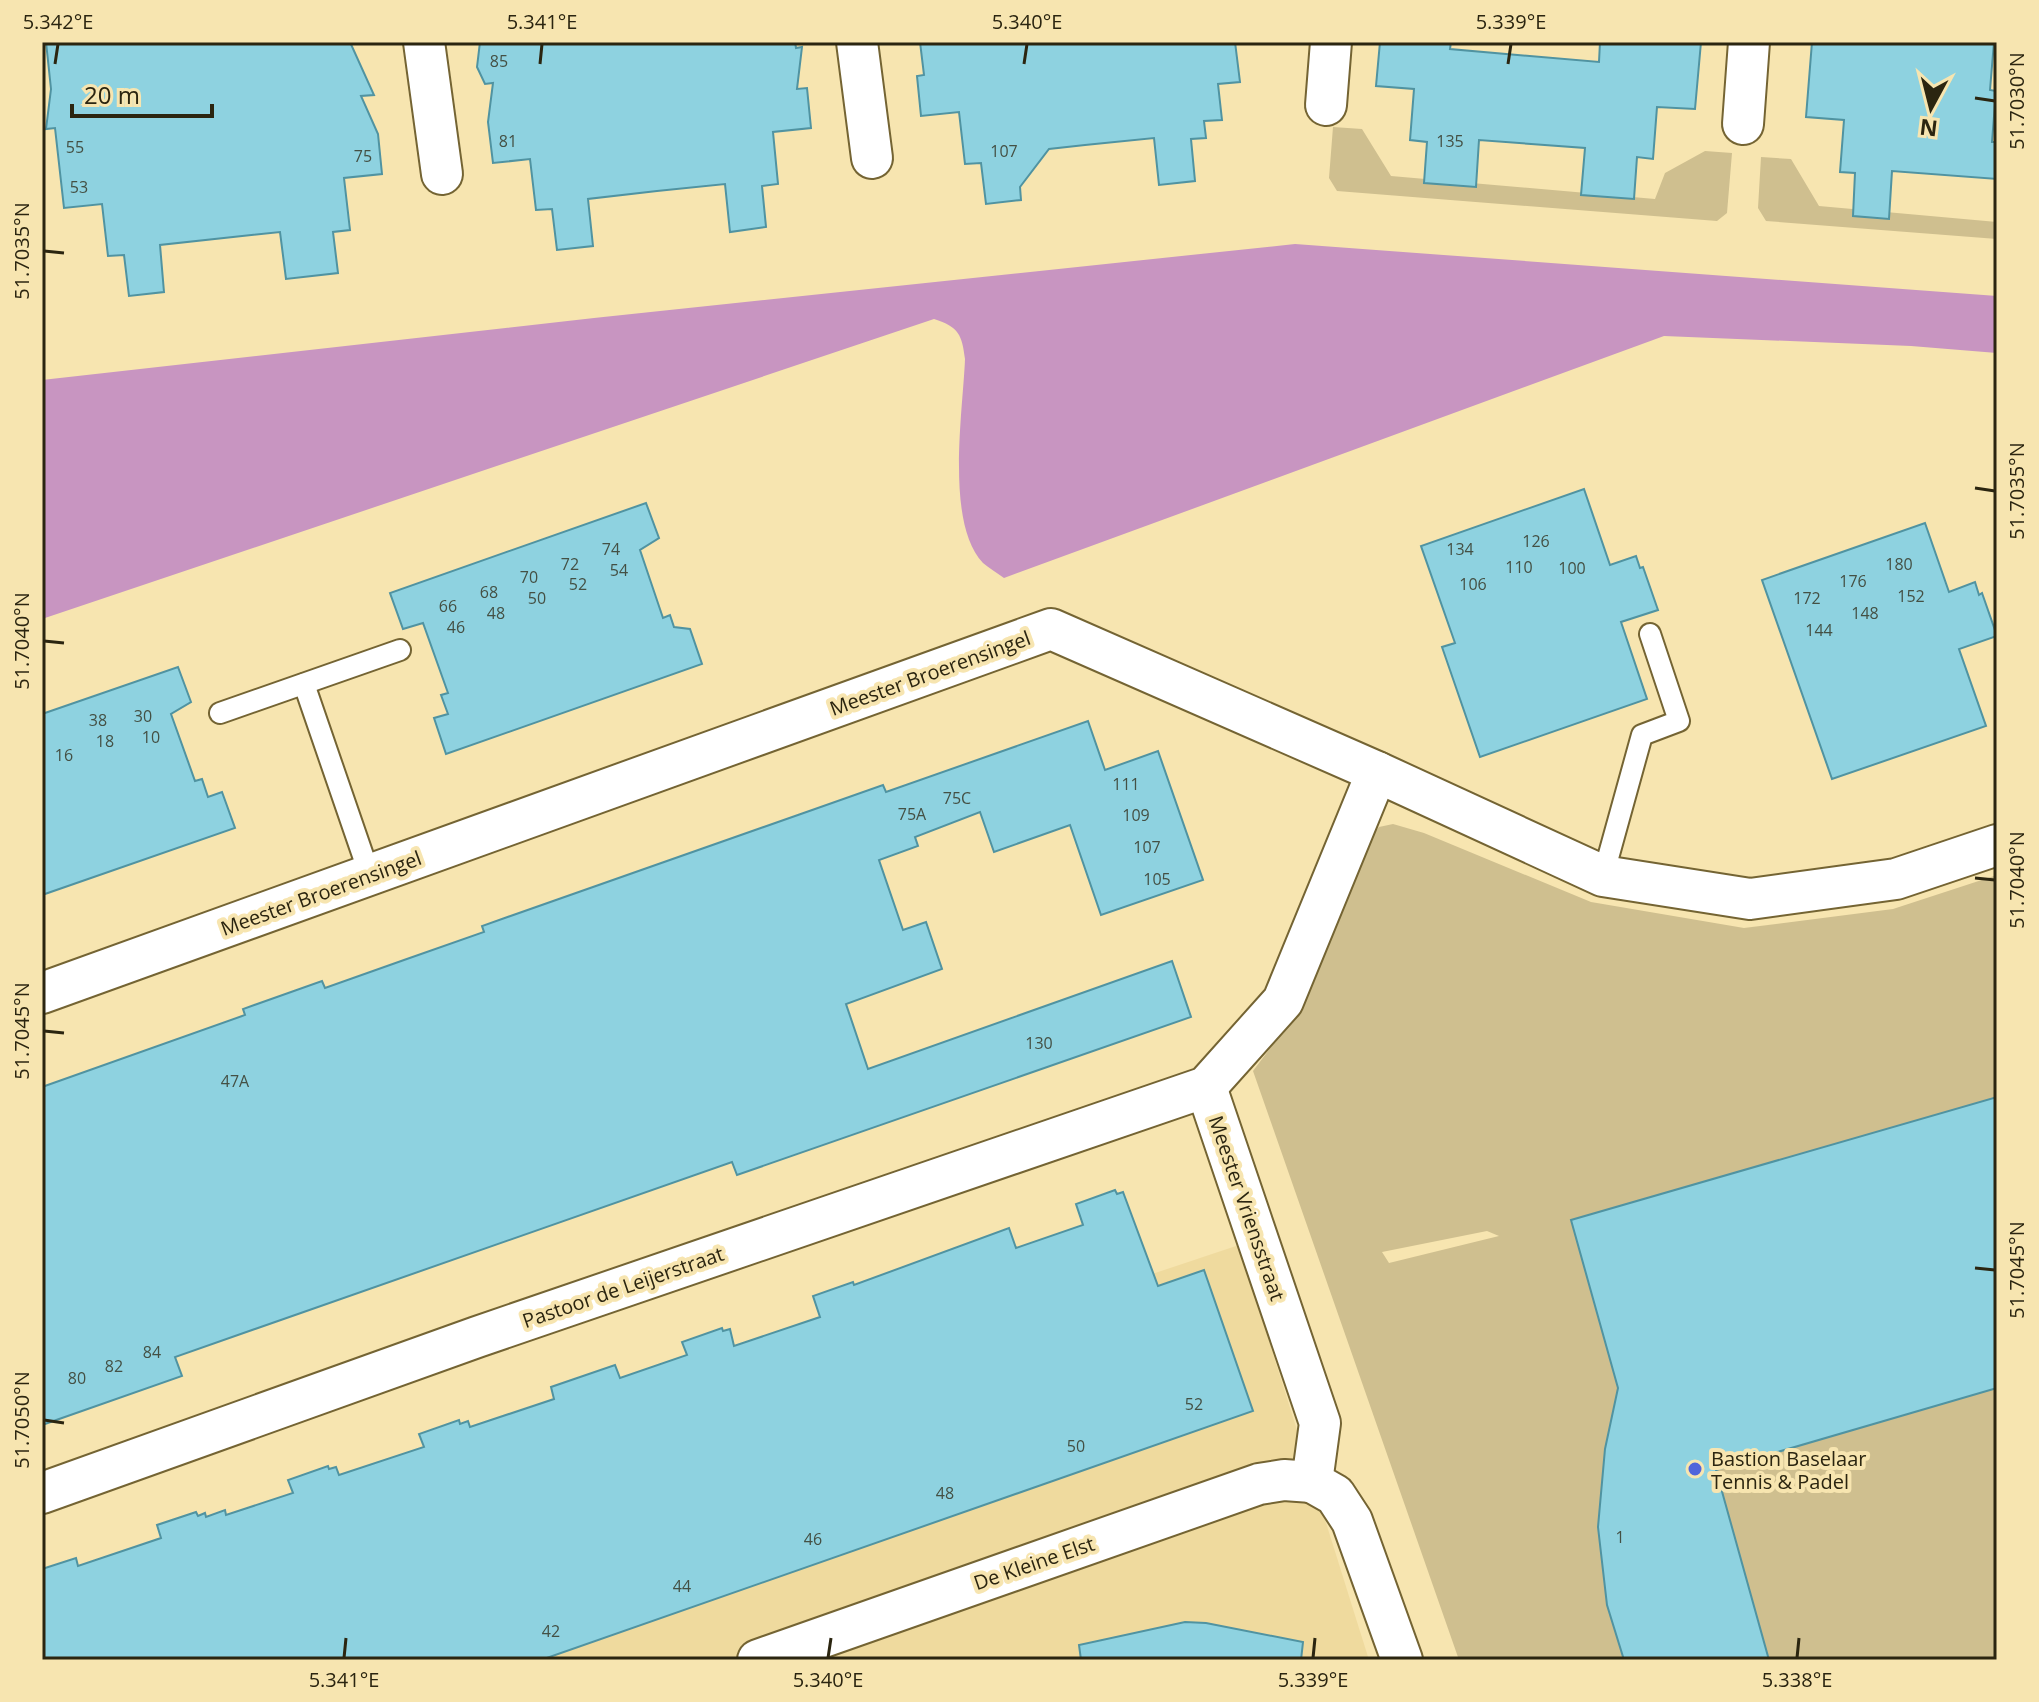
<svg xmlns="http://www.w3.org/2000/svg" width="2039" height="1702" viewBox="0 0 2039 1702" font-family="'Open Sans',sans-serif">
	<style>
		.built { fill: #efda9e }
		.green { fill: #cfbf8f; fill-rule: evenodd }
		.water { fill: #c895c1 }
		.building { fill: #8ed2e0; stroke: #5093a1; stroke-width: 2 }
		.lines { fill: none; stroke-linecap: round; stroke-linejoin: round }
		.lane-casing { stroke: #746433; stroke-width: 24 }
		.street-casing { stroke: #746433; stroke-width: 44 }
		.lane { stroke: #fff; stroke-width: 20 }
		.street { stroke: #fff; stroke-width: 40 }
		.ticks { fill: none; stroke: #2b2510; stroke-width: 3 }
		.poi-dot { fill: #5065db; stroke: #f7e5b0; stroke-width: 3 }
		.labels { text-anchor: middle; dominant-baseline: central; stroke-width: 8; stroke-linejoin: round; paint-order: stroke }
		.number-label { font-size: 16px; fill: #445044 }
		.street-label { font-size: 20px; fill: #2b2510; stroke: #f7e5b0 }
		.poi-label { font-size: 20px; fill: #2b2510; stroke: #f7e5b0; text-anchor: start }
		.neatline { fill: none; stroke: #2b2510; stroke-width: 3 }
		.ticks-label { font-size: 20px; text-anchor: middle; fill: #2b2510 }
	</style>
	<rect width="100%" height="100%" fill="#f7e5b0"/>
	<path class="built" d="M1239,1245L1369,1660H42V1645Z"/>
	<g class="green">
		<path d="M1333,127L1362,129L1391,176L1655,199L1665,173L1705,151L1732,153L1727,213L1717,221L1337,191L1329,178Z"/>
		<path d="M1761,157L1791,159L1819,206L1997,222V239L1766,221L1758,208Z"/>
		<path d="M1393,824L1424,833L1591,902L1744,928L1893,909L1997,875V1660H1459L1253,1071L1296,1014L1365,843L1379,827ZM1487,1231L1499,1236L1389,1263L1382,1252Z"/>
	</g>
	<path class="water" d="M1295,244L1997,296V353L1911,346L1664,336L1004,578C997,573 989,568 983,563C945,523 963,412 965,359C962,335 959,327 934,319L42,619V380L594,318Z"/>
	<g class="building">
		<path d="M46,42H350L374,95L361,96L378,134L382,174L344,178L350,230L333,232L338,273L286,279L280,232L160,245L164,292L129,296L124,255L108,256L102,204L64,208L55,128L46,129L51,89Z"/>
		<path d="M480,42H795L796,48L802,47L797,89L807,88L811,128L773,132L778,184L762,186L766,227L730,232L725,184L657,191L588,199L593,246L557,250L552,209L536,210L530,159L493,163L488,122L493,83L485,84L477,67Z"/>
		<path d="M920,42H1235L1240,82L1218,84L1222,120L1204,121L1206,138L1191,139L1195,181L1159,185L1154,138L1085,145L1049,149L1020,187L1021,200L986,204L981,163L965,164L959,112L921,116L917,76L924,75Z"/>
		<path d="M1380,42H1451L1450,49L1599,62L1600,42H1701L1695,109L1657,107L1653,159L1637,157L1634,199L1581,195L1585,148L1531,144L1479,140L1476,187L1424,183L1427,142L1410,140L1414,89L1376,86Z"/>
		<path d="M1812,42H1994L1990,90L1996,91L1992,142H1997V179L1892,171L1889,219L1853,216L1855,173L1840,172L1844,120L1806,117Z"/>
		<path d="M1584,489L1610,565L1636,556L1640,568L1643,567L1658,610L1621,622L1647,699L1480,757L1442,647L1455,643L1421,546Z"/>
		<path d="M646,503L659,538L640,550L663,618L670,615L674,627L690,629L702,664L446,754L434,718L448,714L441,695L448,693L423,623L403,629L390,593Z"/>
		<path d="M1925,523L1949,592L1975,582L1979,595L1982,593L1997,636L1959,649L1986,726L1832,779L1762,580Z"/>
		<path d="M178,667L191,702L171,714L195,781L202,779L208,797L222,792L235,828L42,895V714Z"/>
		<path d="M1088,721L1105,770L1158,751L1203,880L1101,915L1070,825L994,852L980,812L915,837L918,846L879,860L903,930L926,922L942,969L846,1004L868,1069L1172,961L1191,1017L737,1175L732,1162L298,1314L175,1357L182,1376L42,1425V1087L245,1015L243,1009L322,981L325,988L404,960L484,932L482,926L815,809L883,785L886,792Z"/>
		<path d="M1997,1097V1388L1716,1470L1769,1660H1624L1607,1605L1598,1527L1605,1449L1618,1388L1571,1220Z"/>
		<path d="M1115,1190L1117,1194L1123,1192L1158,1286L1204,1270L1253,1411L541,1660H42V1569L76,1558L78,1566L161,1538L157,1525L196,1512L198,1516L205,1513L206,1517L225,1510L226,1515L293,1493L288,1480L328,1466L329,1469L336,1467L339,1475L424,1447L419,1434L459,1420L460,1424L468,1421L470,1427L554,1399L551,1387L615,1365L620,1378L687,1355L682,1342L722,1328L723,1331L730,1329L734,1346L820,1317L813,1296L853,1282L854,1285L1009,1228L1016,1248L1083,1225L1076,1204Z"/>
		<path d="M1185,1622L1206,1623L1303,1642L1301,1660H1081L1079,1645Z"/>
	</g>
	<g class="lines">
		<g class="lane-casing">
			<g id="lane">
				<path d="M304,684L370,876"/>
				<path d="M220,713L400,650"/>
				<path d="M1603,876L1642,735L1679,721L1650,634"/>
			</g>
		</g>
		<g class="street-casing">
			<g id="street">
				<path d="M424,42L442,174"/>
				<path d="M857,42L872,158"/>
				<path d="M1326,105L1331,42"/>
				<path d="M1743,124L1749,42"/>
				<path d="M42,993L1051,629L1377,772L1603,876L1750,899L1896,879L1997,845"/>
				<path d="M1206,1087L1320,1423L1312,1482L1335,1495L1352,1521L1402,1660"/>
				<path d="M42,1493L477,1337L1206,1087L1283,1001L1377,772"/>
				<path d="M758,1660L1259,1484L1284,1480L1312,1482"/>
			</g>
		</g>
		<use href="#lane" class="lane"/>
		<use href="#street" class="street"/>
	</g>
	<path class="ticks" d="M55,64L58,44M540,64L542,44M1024,64L1027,44M1508,64L1511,44M1975,98L1995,101M44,251L64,253M1975,488L1995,491M44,641L64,643M1975,878L1995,880M44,1031L64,1033M1975,1268L1995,1270M44,1420L64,1423M344,1658L346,1638M828,1658L831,1638M1313,1658L1315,1638M1797,1658L1799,1638"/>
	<circle class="poi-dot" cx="1695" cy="1469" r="8"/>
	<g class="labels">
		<g class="number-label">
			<text x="499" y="61">85</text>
			<text x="508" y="141">81</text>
			<text x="1450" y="141">135</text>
			<text x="75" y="147">55</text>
			<text x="1004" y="151">107</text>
			<text x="363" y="156">75</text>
			<text x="79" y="187">53</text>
			<text x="1536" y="541">126</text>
			<text x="611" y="549">74</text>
			<text x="1460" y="549">134</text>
			<text x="570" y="564">72</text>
			<text x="1899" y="564">180</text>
			<text x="1519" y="567">110</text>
			<text x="1572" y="568">100</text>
			<text x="619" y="570">54</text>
			<text x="529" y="577">70</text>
			<text x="1853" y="581">176</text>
			<text x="578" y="584">52</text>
			<text x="1473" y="584">106</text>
			<text x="489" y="592">68</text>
			<text x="1911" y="596">152</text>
			<text x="537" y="598">50</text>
			<text x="1807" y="598">172</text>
			<text x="448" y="606">66</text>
			<text x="496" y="613">48</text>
			<text x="1865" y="613">148</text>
			<text x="456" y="627">46</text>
			<text x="1819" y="630">144</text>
			<text x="143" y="716">30</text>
			<text x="98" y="720">38</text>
			<text x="151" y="737">10</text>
			<text x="105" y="741">18</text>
			<text x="64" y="755">16</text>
			<text x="1126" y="784">111</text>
			<text x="957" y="798">75C</text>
			<text x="912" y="814">75A</text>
			<text x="1136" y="815">109</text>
			<text x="1147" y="847">107</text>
			<text x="1157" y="879">105</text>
			<text x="1039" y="1043">130</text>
			<text x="235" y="1081">47A</text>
			<text x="152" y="1352">84</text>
			<text x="114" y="1366">82</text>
			<text x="77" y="1378">80</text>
			<text x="1194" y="1404">52</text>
			<text x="1076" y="1446">50</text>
			<text x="945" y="1493">48</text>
			<text x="1620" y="1537">1</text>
			<text x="813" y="1539">46</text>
			<text x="682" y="1586">44</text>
			<text x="551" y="1631">42</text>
		</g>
		<g class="street-label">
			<text transform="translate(930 673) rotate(-20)">Meester Broerensingel</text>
			<text transform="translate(321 893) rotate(-20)">Meester Broerensingel</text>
			<text transform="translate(1247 1208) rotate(71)">Meester Vriensstraat</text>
			<text transform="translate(623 1287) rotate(-19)">Pastoor de Leijerstraat</text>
			<text transform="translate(1034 1563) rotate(-19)">De Kleine Elst</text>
		</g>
		<g class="poi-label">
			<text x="1711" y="1458">Bastion Baselaar<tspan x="1711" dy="23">Tennis &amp; Padel</tspan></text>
		</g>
	</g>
	<rect width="2039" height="1702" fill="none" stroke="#f7e5b0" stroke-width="88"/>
	<g transform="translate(1931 108) rotate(187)" stroke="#f7e5b0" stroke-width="6" paint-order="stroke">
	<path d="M0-6L14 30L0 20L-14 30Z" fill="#2b2510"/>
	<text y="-12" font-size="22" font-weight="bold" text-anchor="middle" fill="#2b2510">N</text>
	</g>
	<path d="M72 104v12h140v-12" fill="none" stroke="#2b2510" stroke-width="4"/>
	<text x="84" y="104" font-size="24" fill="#2b2510" stroke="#f7e5b0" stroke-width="6" paint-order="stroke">20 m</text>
	<rect x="44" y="44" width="1951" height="1614" class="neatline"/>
	<g class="ticks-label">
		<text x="58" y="29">5.342°E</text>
		<text x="542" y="29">5.341°E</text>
		<text x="1027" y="29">5.340°E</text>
		<text x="1511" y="29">5.339°E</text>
		<text transform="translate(2017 101) rotate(-90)" y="7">51.7030°N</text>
		<text transform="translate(22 251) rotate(-90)" y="7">51.7035°N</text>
		<text transform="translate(2017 491) rotate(-90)" y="7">51.7035°N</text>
		<text transform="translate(22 641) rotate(-90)" y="7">51.7040°N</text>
		<text transform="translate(2017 880) rotate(-90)" y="7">51.7040°N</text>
		<text transform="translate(22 1031) rotate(-90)" y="7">51.7045°N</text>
		<text transform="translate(2017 1270) rotate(-90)" y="7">51.7045°N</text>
		<text transform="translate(22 1420) rotate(-90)" y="7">51.7050°N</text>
		<text x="344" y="1687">5.341°E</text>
		<text x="828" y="1687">5.340°E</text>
		<text x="1313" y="1687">5.339°E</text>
		<text x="1797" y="1687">5.338°E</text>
	</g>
</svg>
